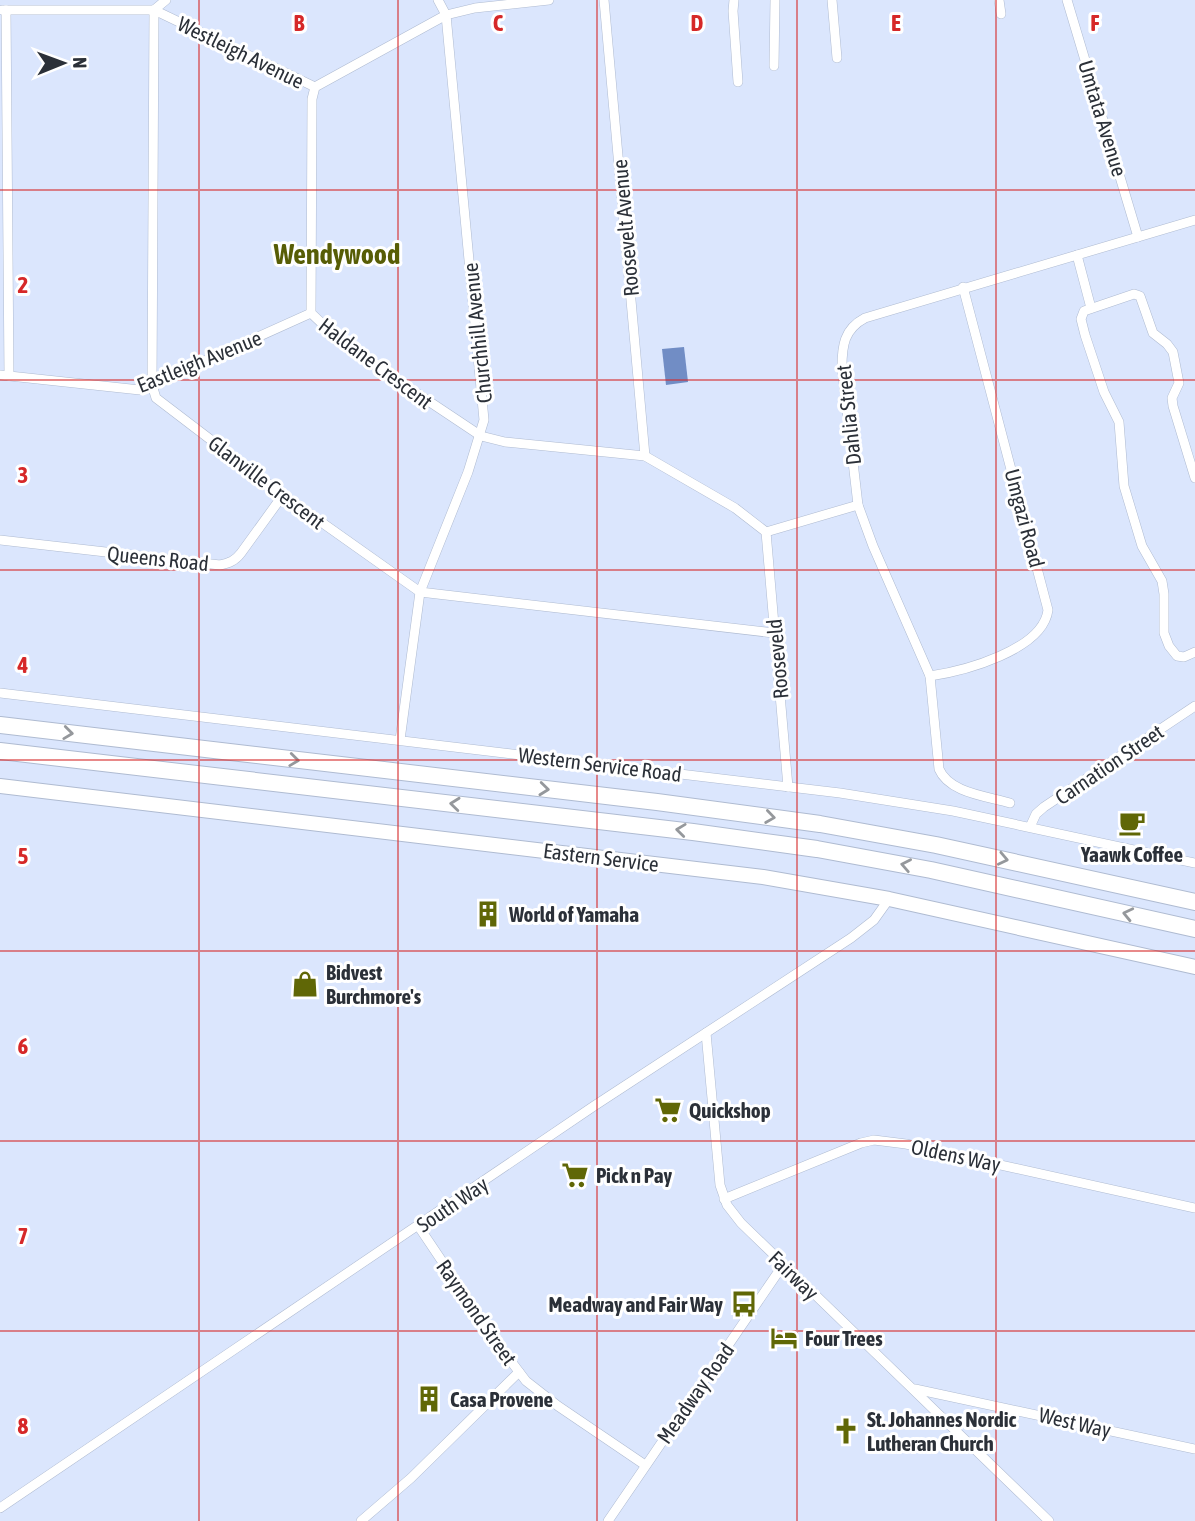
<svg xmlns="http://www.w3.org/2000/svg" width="1195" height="1521" viewBox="0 0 1195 1521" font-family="'Asap Condensed',sans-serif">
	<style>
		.water { fill: #718dc5 }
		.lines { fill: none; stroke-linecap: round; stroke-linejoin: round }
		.street-casing { stroke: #afbbd1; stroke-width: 10 }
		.primary-casing { stroke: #afbbd1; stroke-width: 16 }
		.highway-casing { stroke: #afbbd1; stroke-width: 18 }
		.street { stroke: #fff; stroke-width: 9 }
		.primary { stroke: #fff; stroke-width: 14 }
		.highway { stroke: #fff; stroke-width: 16 }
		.oneway { stroke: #95989c }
		.grid { fill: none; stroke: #d62828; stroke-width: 2; stroke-opacity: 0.55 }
		.labels { text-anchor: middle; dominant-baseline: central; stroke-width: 6; stroke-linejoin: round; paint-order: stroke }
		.street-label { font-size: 21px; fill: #2b3038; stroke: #fff }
		.poi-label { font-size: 21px; font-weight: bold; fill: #2b3038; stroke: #fff; text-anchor: start }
		.district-label { font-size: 28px; font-weight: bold; fill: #575d06; stroke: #fff }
		.grid-label { font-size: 23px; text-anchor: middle; font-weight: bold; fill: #d62828; stroke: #fff; stroke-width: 6; stroke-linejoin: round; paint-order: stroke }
	</style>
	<rect width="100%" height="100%" fill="#dbe6fd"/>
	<path class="water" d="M684,347L688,382L666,385L662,349Z"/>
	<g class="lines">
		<g class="street-casing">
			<g id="street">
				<path d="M166,0L154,10L152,385L156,398L283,495L420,592L774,633"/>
				<path d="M549,0L475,8L446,15L315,87L312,99L311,313L331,332L403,384L481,436L505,442L645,456L735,508L766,532"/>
				<path d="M604,0L645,456"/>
				<path d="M734,0L733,11L738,82"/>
				<path d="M832,0L837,58"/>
				<path d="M999,0L1001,14"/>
				<path d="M1067,0L1138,237"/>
				<path d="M2,10H154L315,87"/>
				<path d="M6,10L9,376"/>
				<path d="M774,66L775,0"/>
				<path d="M1077,255L1091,308"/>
				<path d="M0,375L140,390L311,313"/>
				<path d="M1195,478L1173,406L1172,398L1179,383L1173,352L1167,344L1153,333L1140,296L1134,294L1084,311L1081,319L1085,335L1104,392L1119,422L1124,486L1142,546L1162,581L1164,594V633L1169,646L1177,656L1184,657L1195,652"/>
				<path d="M766,532L788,787"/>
				<path d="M766,532L858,505"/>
				<path d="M0,540L220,565C229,563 235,561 241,553L283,495"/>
				<path d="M930,676C964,671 1043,650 1048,610L963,287"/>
				<path d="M0,693L840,793L953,811L1195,863"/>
				<path d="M400,740L420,592L468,472L484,420L446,15L438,0"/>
				<path d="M1010,803C987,796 949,793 939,769L930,676L873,546L858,505L842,367C842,346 844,329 865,318L1195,220"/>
				<path d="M1030,827L1036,814L1044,807L1195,706"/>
				<path d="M706,1033L720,1185L727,1205L741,1223L1049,1521"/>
				<path d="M724,1199L861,1143L874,1140L906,1144L1195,1208"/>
				<path d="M419,1227L495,1340L526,1381L558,1406L645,1465"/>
				<path d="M915,1389L1195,1449"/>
				<path d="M0,1508L594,1106L851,938L874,920L889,899"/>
				<path d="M361,1521L411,1478L519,1372"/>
				<path d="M608,1521L783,1265"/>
			</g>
		</g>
		<g class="primary-casing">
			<path id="primary" d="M0,786L763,877L889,899L1195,967"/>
		</g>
		<g class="highway-casing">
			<g id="highway">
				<path d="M0,725L657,802L820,824L936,845L1195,902"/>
				<path d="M0,751L693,832L817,849L931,870L1195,929"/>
			</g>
		</g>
		<use href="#street" class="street"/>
		<use href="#primary" class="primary"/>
		<use href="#highway" class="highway"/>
	</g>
	<defs><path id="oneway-chevron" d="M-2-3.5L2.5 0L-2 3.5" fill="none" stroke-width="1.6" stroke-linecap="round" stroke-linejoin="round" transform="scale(1.75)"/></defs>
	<g class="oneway">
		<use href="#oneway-chevron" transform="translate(68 733) rotate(7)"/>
		<use href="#oneway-chevron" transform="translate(294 760) rotate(7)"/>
		<use href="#oneway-chevron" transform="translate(544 789) rotate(6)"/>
		<use href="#oneway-chevron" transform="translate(455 804) rotate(-174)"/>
		<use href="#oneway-chevron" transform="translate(770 817) rotate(8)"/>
		<use href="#oneway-chevron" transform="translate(681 830) rotate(-173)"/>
		<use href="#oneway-chevron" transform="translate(1003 859) rotate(12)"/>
		<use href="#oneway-chevron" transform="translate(906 865) rotate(-169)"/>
		<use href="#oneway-chevron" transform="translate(1128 914) rotate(-167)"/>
	</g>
	<path class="grid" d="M199,0V1521M398,0V1521M597,0V1521M797,0V1521M996,0V1521M0,190H1195M0,380H1195M0,570H1195M0,760H1195M0,951H1195M0,1141H1195M0,1331H1195"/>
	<defs>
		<g id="cafe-bare" transform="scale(2.1)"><path d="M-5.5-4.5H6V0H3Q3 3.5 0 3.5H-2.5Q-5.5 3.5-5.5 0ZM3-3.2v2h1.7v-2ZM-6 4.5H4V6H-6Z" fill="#606706" stroke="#fff" stroke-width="2.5" paint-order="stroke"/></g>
		<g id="building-bare" transform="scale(2.1)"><path d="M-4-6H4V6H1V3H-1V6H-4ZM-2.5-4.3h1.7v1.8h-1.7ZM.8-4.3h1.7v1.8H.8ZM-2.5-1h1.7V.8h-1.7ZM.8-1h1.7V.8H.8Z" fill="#606706" stroke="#fff" stroke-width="2.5" paint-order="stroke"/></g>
		<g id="shop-bare" transform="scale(2.1)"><path d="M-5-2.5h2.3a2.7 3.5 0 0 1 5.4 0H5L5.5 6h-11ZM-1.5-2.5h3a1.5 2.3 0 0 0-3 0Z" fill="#606706" stroke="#fff" stroke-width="2.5" paint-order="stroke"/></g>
		<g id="supermarket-bare" transform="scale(2.1)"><path d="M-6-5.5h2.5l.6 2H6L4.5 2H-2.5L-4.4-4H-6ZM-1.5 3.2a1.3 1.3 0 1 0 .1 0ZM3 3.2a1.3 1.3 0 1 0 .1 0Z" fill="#606706" stroke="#fff" stroke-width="2.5" paint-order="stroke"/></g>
		<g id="bus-bare" transform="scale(2.1)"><path d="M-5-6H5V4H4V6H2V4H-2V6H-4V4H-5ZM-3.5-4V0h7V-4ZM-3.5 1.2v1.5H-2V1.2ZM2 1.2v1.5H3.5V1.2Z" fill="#606706" stroke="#fff" stroke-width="2.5" paint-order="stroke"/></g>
		<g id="hotel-bare" transform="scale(2.1)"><path d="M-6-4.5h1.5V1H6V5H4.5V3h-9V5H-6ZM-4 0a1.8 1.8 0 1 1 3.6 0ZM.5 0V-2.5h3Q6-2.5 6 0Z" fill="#606706" stroke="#fff" stroke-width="2.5" paint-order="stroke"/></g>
		<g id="church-bare" transform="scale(2.1)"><path d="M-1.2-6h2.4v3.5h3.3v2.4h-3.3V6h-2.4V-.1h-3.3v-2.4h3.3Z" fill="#606706" stroke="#fff" stroke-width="2.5" paint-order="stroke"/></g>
	</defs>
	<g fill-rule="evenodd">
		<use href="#cafe-bare" x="1132" y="823"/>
		<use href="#building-bare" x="488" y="914"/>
		<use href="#shop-bare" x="305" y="984"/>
		<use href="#supermarket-bare" x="668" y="1110"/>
		<use href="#supermarket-bare" x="575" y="1175"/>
		<use href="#bus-bare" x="744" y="1304"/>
		<use href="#hotel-bare" x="784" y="1338"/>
		<use href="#building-bare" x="429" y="1399"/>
		<use href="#church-bare" x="846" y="1431"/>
	</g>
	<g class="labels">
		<g class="street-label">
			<text transform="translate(241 52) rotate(26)">Westleigh Avenue</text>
			<text transform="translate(1103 118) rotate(73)">Umtata Avenue</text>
			<text transform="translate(625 228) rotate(-95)">Roosevelt Avenue</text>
			<text transform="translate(477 333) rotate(-96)">Churchhill Avenue</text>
			<text transform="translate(199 361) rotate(-22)">Eastleigh Avenue</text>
			<text transform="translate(376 363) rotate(37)">Haldane Crescent</text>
			<text transform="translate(848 415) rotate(-96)">Dahlia Street</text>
			<text transform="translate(267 482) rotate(37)">Glanville Crescent</text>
			<text transform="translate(1025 518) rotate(75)">Umgazi Road</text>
			<text transform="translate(158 558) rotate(6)">Queens Road</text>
			<text transform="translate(777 659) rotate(-95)">Rooseveld</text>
			<text transform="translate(600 764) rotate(7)">Western Service Road</text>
			<text transform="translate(1109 764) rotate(-34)">Carnation Street</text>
			<text transform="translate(601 857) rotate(7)">Eastern Service</text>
			<text transform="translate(956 1155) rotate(12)">Oldens Way</text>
			<text transform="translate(452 1204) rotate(-34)">South Way</text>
			<text transform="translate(794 1275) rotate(44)">Fairway</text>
			<text transform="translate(477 1312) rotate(55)">Raymond Street</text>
			<text transform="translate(695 1393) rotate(-55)">Meadway Road</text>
			<text transform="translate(1075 1422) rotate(13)">West Way</text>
		</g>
		<g class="poi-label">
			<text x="1132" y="854" text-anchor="middle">Yaawk Coffee</text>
			<text x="509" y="914">World of Yamaha</text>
			<text x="326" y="972">Bidvest<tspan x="326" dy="24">Burchmore's</tspan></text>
			<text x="689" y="1110">Quickshop</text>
			<text x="596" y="1175">Pick n Pay</text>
			<text x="723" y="1304" text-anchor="end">Meadway and Fair Way</text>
			<text x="805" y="1338">Four Trees</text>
			<text x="450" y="1399">Casa Provene</text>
			<text x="867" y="1419">St. Johannes Nordic<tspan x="867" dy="24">Lutheran Church</tspan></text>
		</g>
		<g class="district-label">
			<text x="337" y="254">Wendywood</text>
		</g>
	</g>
	<g class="grid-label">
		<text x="299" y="31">B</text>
		<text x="498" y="31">C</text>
		<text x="697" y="31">D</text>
		<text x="896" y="31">E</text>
		<text x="1095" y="31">F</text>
		<text x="23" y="293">2</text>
		<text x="23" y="483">3</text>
		<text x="23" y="673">4</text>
		<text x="23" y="864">5</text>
		<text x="23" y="1054">6</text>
		<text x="23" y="1244">7</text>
		<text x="23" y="1434">8</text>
	</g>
	<g transform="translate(63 63) rotate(89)" stroke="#ffffff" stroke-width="5" paint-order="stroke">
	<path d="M0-5L12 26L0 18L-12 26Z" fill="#2b3038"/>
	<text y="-10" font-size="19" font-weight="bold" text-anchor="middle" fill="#2b3038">N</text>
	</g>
</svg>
